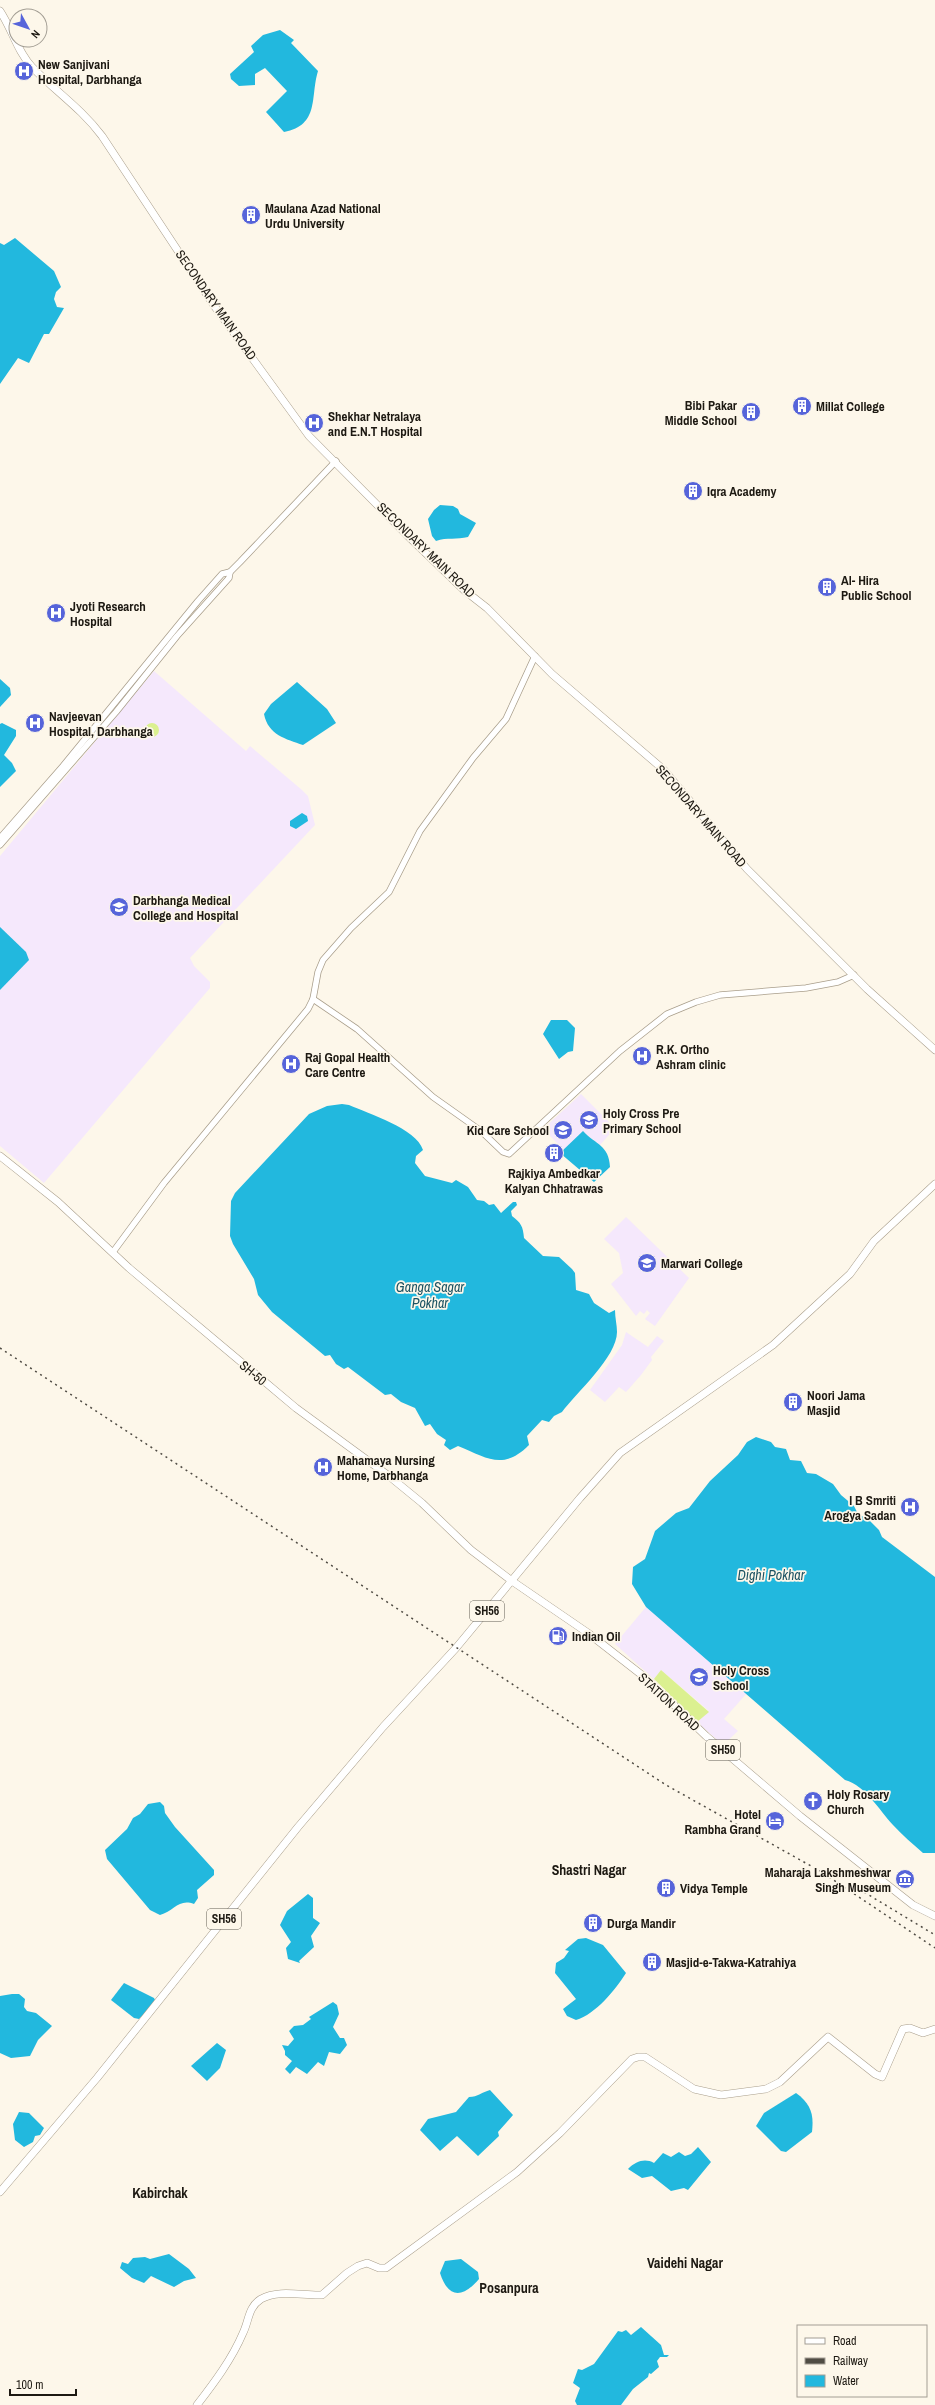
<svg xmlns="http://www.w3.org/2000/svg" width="935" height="2405" viewBox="0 0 935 2405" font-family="'Archivo Narrow',sans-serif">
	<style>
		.education { fill: #f5e8fc }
		.green { fill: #dbf090 }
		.water { fill: #22b8de }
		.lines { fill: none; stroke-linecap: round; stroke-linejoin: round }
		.minor-casing { stroke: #a99e8b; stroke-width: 7 }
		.major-casing { stroke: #a99e8b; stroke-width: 8 }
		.minor { stroke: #fff; stroke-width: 5.5 }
		.major { stroke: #fff; stroke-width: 7 }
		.rail { stroke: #504c44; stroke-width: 1.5; stroke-dasharray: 2 4; stroke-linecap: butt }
		.labels { text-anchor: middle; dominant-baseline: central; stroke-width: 3.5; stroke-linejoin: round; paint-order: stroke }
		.shield { fill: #fdf7ea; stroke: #605c53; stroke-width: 1 }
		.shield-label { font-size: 12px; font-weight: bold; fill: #1d1912 }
		.poi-label { font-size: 13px; font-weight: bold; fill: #1d1912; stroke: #fdf7ea; text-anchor: start }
		.street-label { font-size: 13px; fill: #1d1912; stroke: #fdf7ea }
		.water-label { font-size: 14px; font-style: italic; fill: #1c5363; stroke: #fdf7ea }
		.neighbourhood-label { font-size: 14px; font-weight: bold; fill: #1d1912; stroke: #fdf7ea }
	</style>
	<rect width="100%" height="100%" fill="#fdf7ea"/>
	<g class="education">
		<path d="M154,671L246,751L250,746L302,790L308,796L315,825L190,958L194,966L210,982V988L44,1183L0,1146V856Z"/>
		<path d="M581,1094L615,1128L600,1145L583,1132L564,1150L543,1129Z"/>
		<path d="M626,1217L689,1278L655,1326L645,1319L650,1313L647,1310L644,1314L640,1311L636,1316L611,1284L623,1273L619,1253L604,1239Z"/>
		<path d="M626,1332L648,1347L657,1336L664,1341L651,1357L652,1360L641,1375L626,1392L619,1387L605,1402L590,1390L622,1345Z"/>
		<path d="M646,1607L747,1693L724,1719L738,1731L723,1745L697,1722L709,1711L661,1670L654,1679L615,1644Z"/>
	</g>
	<g class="green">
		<circle cx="152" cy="730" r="7"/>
		<path d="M661,1670L709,1712L697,1722L654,1679Z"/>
	</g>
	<g class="water">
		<path d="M280,30L294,40L291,43L318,71C310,97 320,125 284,132L266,112L287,91L265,68L255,74V85L239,86L231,79L230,74L254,52L251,46L263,35Z"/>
		<path d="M15,238L54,271L61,287L56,292L54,299L57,307L64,308L49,334H44L29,363L18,358L0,384V243L4,245Z"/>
		<path d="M440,505L453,506L458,509L460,514L476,523L468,537C457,540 447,537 436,541L432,536L428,519L434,510Z"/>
		<path d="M0,679L10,688L11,695L0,707Z"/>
		<path d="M297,682L327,709L336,723L303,745C286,739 268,735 264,714L271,704Z"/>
		<path d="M2,723L16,730V736L4,755L12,763L16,771L0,787V724Z"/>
		<path d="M302,813L307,816L308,821L296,829L290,826V821Z"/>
		<path d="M0,927L26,952L29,960L0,990Z"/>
		<path d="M551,1020H567L575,1028L573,1051L568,1052L559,1059L543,1034Z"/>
		<path d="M342,1104L349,1105C369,1114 416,1128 423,1150L416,1156L415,1163L425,1176L452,1183L456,1180L468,1187L477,1200L484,1201L489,1205L494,1204L501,1213L513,1202H516L517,1205L511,1211L512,1216C521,1223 523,1226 524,1238L543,1256L559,1257L572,1269L575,1273L576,1290L589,1294L594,1303L609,1313L615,1310C615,1318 617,1325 617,1332C617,1357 576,1393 562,1412L554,1416L549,1422L542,1420L527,1436L529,1445C503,1471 487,1458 458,1446L450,1450L444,1445L446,1440L437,1434L430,1424L425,1426L415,1408L401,1402L391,1394L385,1395L348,1367L344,1369L336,1364L330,1355L325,1356L272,1312L258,1295L254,1279L233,1244L230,1236L231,1201L235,1193L309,1114L327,1106Z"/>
		<path d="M583,1131C596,1145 609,1145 610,1167L594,1182L560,1153Z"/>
		<path d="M756,1437L771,1442L775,1447L786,1449L790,1460L801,1461L807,1473L816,1474L833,1484L841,1495L854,1506L858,1514L869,1520L879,1530L882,1537L935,1577V1853H923C913,1844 902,1835 893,1825C879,1810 866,1786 845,1780L646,1607L632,1584L633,1567L645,1559L655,1531L676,1513L689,1508L710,1481L738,1455L747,1442Z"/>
		<path d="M160,1802L164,1806L165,1813L175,1827L214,1870V1875L197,1890L198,1898L194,1904C179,1898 174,1911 160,1915L150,1910L107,1859L105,1850L127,1829L133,1818L140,1814L148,1804Z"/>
		<path d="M308,1894L313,1898V1918L320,1923L311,1936L314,1947L299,1961L300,1963L288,1959L286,1948L291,1942L280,1925L287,1911Z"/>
		<path d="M586,1938L603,1945L626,1973C615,1990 596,2014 576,2020L567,2016L563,2009L576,1999L555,1973L556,1963L564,1958L569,1951L565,1950L578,1939Z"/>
		<path d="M124,1983L154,1998L156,2002L139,2019L134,2018L111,2000Z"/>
		<path d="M12,1994H19L25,1999L24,2007L27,2011L36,2013L52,2026L38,2040L30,2056L11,2058L0,2053V1996Z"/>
		<path d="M333,2002L337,2005L339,2014L333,2027L340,2038H344L347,2045L340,2054L329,2052L324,2066L318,2062L307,2074L296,2067L290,2074L285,2069L292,2061L285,2055V2051L282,2045L288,2046L294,2039L289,2031L294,2026L303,2025L311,2019L309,2017Z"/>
		<path d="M217,2043L226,2050L220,2068L207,2081L191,2066Z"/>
		<path d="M490,2090L513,2115L498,2132L499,2136L478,2156L457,2136L440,2151L420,2130L428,2119L456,2112L469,2097C478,2097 482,2092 490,2090Z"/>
		<path d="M796,2093C811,2104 814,2114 812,2132L786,2152L781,2151L756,2126L764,2113Z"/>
		<path d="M19,2112L29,2113L44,2128L40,2135L35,2136L33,2142L24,2147L15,2140L13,2124Z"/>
		<path d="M698,2147L711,2162L688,2190L684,2188L671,2191L652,2176L642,2178L628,2169C636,2161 645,2158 654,2163L663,2153L671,2157L679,2152L685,2156L691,2154Z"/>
		<path d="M169,2254L189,2269L196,2278L184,2281L174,2287L151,2276L144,2283L132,2278L120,2268L122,2262L128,2264L133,2258L145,2257L150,2259Z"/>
		<path d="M461,2259L478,2272L479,2279C462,2299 448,2298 440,2273L445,2261Z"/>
		<path d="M641,2327L661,2345L664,2355H669L667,2357H660L657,2361L659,2367L651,2374L649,2373L648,2377L633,2389L621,2405H577L575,2401L580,2388L573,2383L578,2369L582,2370L594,2364L618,2331L622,2332L626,2330L631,2335Z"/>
	</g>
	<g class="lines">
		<g class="minor-casing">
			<g id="minor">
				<path d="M0,838L63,766L198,601L222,574L230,572L240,562L336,461"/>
				<path d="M0,845L116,712L177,636L229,578L230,572"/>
				<path d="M313,999L357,1029L433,1097L481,1131L503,1152L509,1154L620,1051L667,1014L696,1002L720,995L806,988L838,982L854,975"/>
				<path d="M113,1252L164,1183L308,1009L313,999L318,972L323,960L351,928L389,892L420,831L473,758L506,719L535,656"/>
			</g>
		</g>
		<g class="major-casing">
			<g id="major">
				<path d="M0,11C12,29 17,51 32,67C55,91 81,108 102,136L215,307L309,436L408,536L464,590L487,608L552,674L664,770L747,869L867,989L935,1050"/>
				<path d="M0,1156L58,1202L129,1268L296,1408L389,1476L422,1503L471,1550L512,1581L588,1633L647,1679L706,1736L800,1816L913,1905L935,1916"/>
				<path d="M0,2192L97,2078L298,1827L383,1727L456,1648L580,1498L620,1453L773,1345L850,1274L874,1241L935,1184"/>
				<path d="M197,2405C214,2383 232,2359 243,2333C249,2321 248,2307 261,2299C279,2289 303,2296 322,2295L347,2273L358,2266L367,2263L379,2268H386L517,2172L560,2133L632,2059L638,2057H645L694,2089L721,2095L766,2089L780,2082L828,2037L875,2074L882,2077L903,2029L910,2028L923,2033L935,2029"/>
			</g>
		</g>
		<use href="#minor" class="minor"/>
		<use href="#major" class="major"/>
		<g class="rail">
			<path d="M0,1348L666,1785L820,1871L935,1948"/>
			<path d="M849,1883L935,1935"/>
		</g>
	</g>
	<defs>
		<g id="hospital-disc" transform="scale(1)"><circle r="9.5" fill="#5664da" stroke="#fdf7ea"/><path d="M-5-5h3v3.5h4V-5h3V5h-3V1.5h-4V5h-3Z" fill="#fff"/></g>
		<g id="building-disc" transform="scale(1)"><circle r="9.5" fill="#5664da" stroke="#fdf7ea"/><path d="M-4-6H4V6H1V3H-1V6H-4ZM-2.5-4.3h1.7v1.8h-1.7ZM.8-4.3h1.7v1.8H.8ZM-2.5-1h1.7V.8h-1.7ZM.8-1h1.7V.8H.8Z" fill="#fff"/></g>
		<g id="university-disc" transform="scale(1)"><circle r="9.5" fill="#5664da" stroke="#fdf7ea"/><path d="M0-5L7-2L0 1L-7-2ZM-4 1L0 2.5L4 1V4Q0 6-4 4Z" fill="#fff"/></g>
		<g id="school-disc" transform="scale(1)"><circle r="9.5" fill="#5664da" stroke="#fdf7ea"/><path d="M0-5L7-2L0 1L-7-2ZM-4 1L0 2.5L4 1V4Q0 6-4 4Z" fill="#fff"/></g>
		<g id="fuel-disc" transform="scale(1)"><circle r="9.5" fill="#5664da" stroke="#fdf7ea"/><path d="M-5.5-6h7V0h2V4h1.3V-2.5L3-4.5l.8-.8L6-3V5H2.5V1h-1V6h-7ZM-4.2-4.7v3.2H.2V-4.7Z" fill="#fff"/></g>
		<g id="church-disc" transform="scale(1)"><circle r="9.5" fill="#5664da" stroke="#fdf7ea"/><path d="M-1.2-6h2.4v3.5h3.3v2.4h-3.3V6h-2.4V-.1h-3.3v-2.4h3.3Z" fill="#fff"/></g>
		<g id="hotel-disc" transform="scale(1)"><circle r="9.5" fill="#5664da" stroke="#fdf7ea"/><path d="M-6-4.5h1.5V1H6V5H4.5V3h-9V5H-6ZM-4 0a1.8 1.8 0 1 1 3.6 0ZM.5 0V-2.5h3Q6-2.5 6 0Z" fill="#fff"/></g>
		<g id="museum-disc" transform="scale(1)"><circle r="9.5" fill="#5664da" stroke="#fdf7ea"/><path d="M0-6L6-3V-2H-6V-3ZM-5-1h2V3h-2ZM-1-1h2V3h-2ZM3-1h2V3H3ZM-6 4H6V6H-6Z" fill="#fff"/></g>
	</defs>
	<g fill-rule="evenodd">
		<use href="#hospital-disc" x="24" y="71"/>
		<use href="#building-disc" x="251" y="215"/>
		<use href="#building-disc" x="802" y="406"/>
		<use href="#building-disc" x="751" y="412"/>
		<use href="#hospital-disc" x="314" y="423"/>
		<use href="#building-disc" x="693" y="491"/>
		<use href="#building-disc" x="827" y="587"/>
		<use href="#hospital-disc" x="56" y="613"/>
		<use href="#hospital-disc" x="35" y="723"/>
		<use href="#university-disc" x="119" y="907"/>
		<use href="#hospital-disc" x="642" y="1056"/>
		<use href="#hospital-disc" x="291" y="1064"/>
		<use href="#school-disc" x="589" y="1120"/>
		<use href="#school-disc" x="563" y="1130"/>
		<use href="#building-disc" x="554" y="1153"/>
		<use href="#university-disc" x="647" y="1263"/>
		<use href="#building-disc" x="793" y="1402"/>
		<use href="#hospital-disc" x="323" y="1467"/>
		<use href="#hospital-disc" x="910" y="1507"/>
		<use href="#fuel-disc" x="558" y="1636"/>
		<use href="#school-disc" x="699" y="1677"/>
		<use href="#church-disc" x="813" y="1801"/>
		<use href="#hotel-disc" x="775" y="1821"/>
		<use href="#museum-disc" x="905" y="1879"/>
		<use href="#building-disc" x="666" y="1888"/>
		<use href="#building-disc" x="593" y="1923"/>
		<use href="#building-disc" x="652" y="1962"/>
	</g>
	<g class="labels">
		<g class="shield">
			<rect x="470" y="1601" width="34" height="20" rx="3"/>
			<rect x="706" y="1740" width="34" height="20" rx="3"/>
			<rect x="207" y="1909" width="34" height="20" rx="3"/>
		</g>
		<g class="shield-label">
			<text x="487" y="1611">SH56</text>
			<text x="723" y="1750">SH50</text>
			<text x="224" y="1919">SH56</text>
		</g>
		<g class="poi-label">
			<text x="38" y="64">New Sanjivani<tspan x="38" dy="15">Hospital, Darbhanga</tspan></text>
			<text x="265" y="208">Maulana Azad National<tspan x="265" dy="15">Urdu University</tspan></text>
			<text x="737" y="405" text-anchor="end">Bibi Pakar<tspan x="737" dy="15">Middle School</tspan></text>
			<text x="816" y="406">Millat College</text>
			<text x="328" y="416">Shekhar Netralaya<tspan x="328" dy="15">and E.N.T Hospital</tspan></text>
			<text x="707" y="491">Iqra Academy</text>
			<text x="841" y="580">Al- Hira<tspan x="841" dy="15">Public School</tspan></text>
			<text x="70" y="606">Jyoti Research<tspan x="70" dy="15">Hospital</tspan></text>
			<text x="49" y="716">Navjeevan<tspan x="49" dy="15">Hospital, Darbhanga</tspan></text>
			<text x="133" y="900">Darbhanga Medical<tspan x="133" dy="15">College and Hospital</tspan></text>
			<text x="656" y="1049">R.K. Ortho<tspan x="656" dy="15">Ashram clinic</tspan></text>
			<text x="305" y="1057">Raj Gopal Health<tspan x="305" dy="15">Care Centre</tspan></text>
			<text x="603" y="1113">Holy Cross Pre<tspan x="603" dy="15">Primary School</tspan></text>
			<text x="549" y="1130" text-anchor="end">Kid Care School</text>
			<text x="554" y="1173" text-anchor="middle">Rajkiya Ambedkar<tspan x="554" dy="15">Kalyan Chhatrawas</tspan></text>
			<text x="661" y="1263">Marwari College</text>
			<text x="807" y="1395">Noori Jama<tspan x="807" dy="15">Masjid</tspan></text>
			<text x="337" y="1460">Mahamaya Nursing<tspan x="337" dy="15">Home, Darbhanga</tspan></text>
			<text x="896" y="1500" text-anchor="end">I B Smriti<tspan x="896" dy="15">Arogya Sadan</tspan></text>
			<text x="572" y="1636">Indian Oil</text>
			<text x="713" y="1670">Holy Cross<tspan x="713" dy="15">School</tspan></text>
			<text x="827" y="1794">Holy Rosary<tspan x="827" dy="15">Church</tspan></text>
			<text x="761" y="1814" text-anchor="end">Hotel<tspan x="761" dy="15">Rambha Grand</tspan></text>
			<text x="891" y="1872" text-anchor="end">Maharaja Lakshmeshwar<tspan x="891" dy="15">Singh Museum</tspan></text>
			<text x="680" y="1888">Vidya Temple</text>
			<text x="607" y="1923">Durga Mandir</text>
			<text x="666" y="1962">Masjid-e-Takwa-Katrahiya</text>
		</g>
		<g class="street-label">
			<text transform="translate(216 305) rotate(55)">SECONDARY MAIN ROAD</text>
			<text transform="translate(426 550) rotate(44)">SECONDARY MAIN ROAD</text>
			<text transform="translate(701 816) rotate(49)">SECONDARY MAIN ROAD</text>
			<text transform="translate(253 1373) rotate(40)">SH-50</text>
			<text transform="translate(669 1702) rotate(43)">STATION ROAD</text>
		</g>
		<g class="water-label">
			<text x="430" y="1287">Ganga Sagar<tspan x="430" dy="16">Pokhar</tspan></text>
			<text x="771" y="1575">Dighi Pokhar</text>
		</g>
		<g class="neighbourhood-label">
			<text x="589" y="1870">Shastri Nagar</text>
			<text x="160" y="2193">Kabirchak</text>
			<text x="685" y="2263">Vaidehi Nagar</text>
			<text x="509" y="2288">Posanpura</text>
		</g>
	</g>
	<rect x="797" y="2325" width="130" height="72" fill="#fdf7ea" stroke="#a39e94"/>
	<rect x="805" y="2338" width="20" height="6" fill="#ffffff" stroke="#a39e94"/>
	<text x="833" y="2345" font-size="12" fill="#1d1912">Road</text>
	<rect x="805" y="2358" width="20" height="6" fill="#504c44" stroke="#a39e94"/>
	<text x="833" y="2365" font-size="12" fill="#1d1912">Railway</text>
	<rect x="805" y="2375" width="20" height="12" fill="#22b8de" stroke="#a39e94"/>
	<text x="833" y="2385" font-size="12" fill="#1d1912">Water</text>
	<g transform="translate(28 28) rotate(130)"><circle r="19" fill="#fdf7ea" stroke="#a39e94"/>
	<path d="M0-3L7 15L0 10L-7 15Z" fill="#5664da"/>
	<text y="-6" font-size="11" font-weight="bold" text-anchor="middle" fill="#1d1912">N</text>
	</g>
	<path d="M10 2389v6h66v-6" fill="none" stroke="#1d1912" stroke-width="2"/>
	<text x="16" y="2389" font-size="12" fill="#1d1912" stroke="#fdf7ea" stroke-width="3" paint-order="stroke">100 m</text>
</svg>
